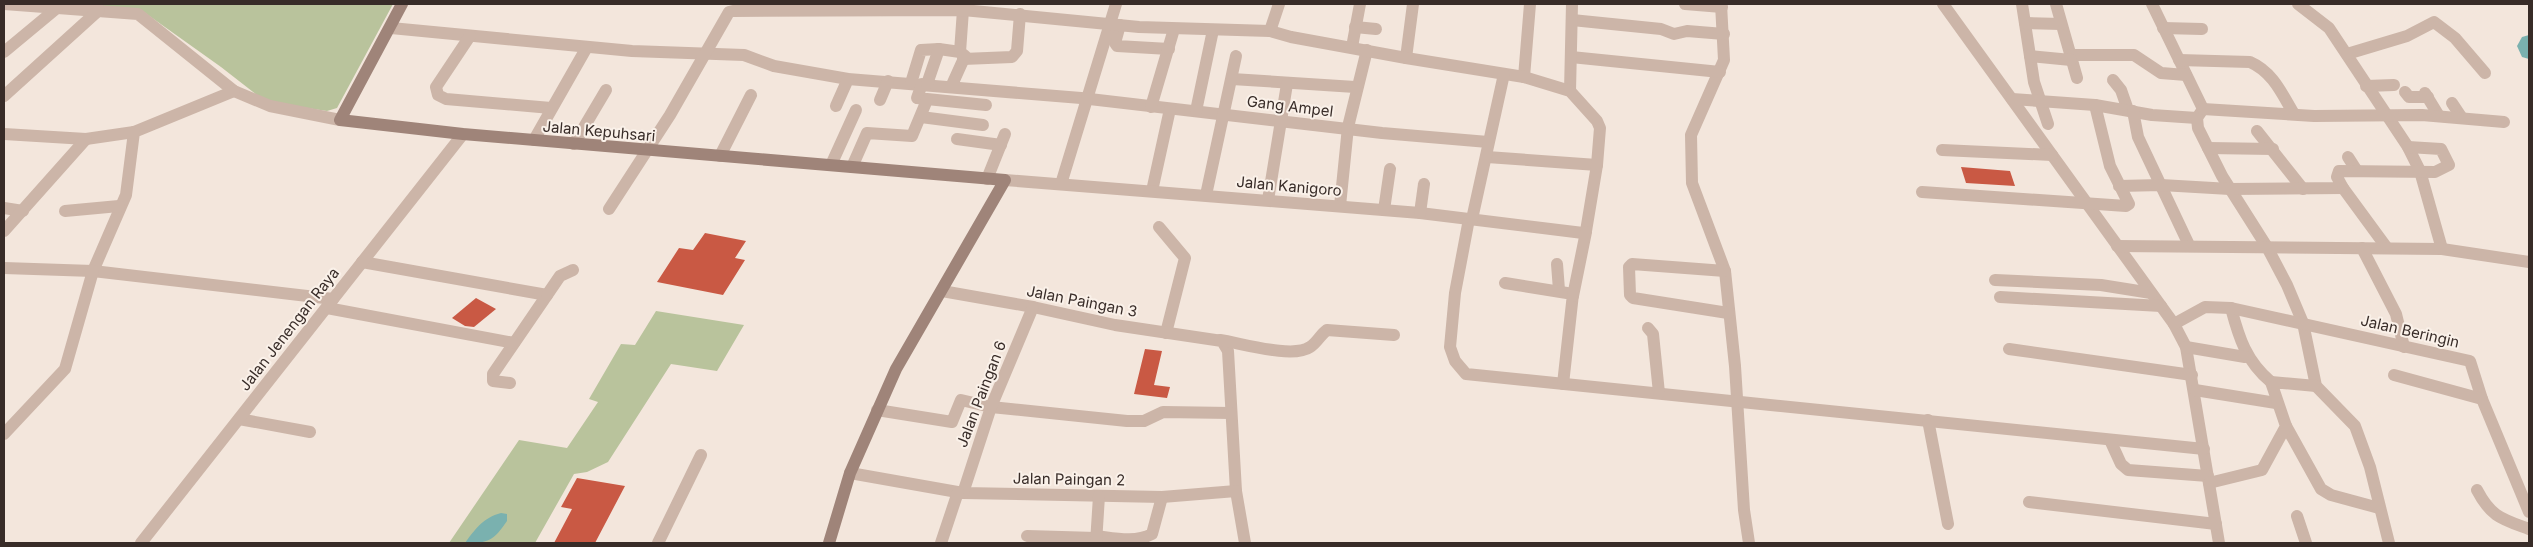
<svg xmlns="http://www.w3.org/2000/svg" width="2533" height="547" viewBox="0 0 2533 547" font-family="Inter,sans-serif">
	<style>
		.green { fill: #b9c39c }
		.water { fill: #7ab1af }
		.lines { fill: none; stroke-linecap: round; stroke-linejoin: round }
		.river { fill: #7ab1af; fill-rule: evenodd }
		.building { fill: #c95944 }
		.street { stroke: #ccb5a8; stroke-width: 12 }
		.secondary { stroke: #9f8479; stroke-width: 12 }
		.labels { text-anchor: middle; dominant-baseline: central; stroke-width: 4; stroke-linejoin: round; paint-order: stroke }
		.street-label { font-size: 15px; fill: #382c28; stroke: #faf1e9 }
	</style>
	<rect width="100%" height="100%" fill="#f3e6dc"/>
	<g class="green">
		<path d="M24,4H393L337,108L327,111L266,102L221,67L141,10Z"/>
		<path d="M656,311L744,325L717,371L671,364L608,462L587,472L574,474L535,543H449L519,440L567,448L598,402L589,399L621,344L635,345Z"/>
	</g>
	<path class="water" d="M501,513L507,514V521C493,541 489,543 465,543C476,528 483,518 501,513Z"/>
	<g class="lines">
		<path class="river" d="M2529,35V59L2522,57L2517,46L2522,37Z"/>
	</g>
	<g class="building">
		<path d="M1961,167L2010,171L2015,186L1966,183Z"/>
		<path d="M705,233L746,241L735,258L745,260L723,295L657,282L679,248L693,250Z"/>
		<path d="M476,298L496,309L474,327L465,326L452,318Z"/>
		<path d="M1145,349L1162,351L1154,385L1170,387L1167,398L1134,394Z"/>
		<path d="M577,478L625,486L595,543H554L572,509L561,507Z"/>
	</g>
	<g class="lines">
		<g class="street">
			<path d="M4,4L138,14L234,91L270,106L340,120"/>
			<path d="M1685,4L1722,7"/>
			<path d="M1721,4L1724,60L1691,135L1692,183L1725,271L1735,366L1744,510L1749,543"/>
			<path d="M1943,4L2174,324L2186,347L2219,543"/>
			<path d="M2022,4L2034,82L2048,124"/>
			<path d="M2056,4L2077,78"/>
			<path d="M2152,4L2203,109"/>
			<path d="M2298,4L2329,28L2408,147L2420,171L2442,249"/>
			<path d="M1572,20L1661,29L1674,34L1687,31L1724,34"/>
			<path d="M2025,23L2061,24"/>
			<path d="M1120,25L1115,43L1117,46L1169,49"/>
			<path d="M1355,27L1376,29"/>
			<path d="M391,28L632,51L744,55L774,66L848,79L1081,98L1382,133L1488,142"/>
			<path d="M2163,28L2202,29"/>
			<path d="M1270,31L1279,4"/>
			<path d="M470,36L436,87L438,95L446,99L551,108"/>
			<path d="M1352,47L1360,4"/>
			<path d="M4,52L57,8"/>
			<path d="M2347,54L2407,36L2434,22L2455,38L2485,73"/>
			<path d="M2070,55H2134L2161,73L2186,75"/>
			<path d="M2030,56L2071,60"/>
			<path d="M1571,57L1720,72"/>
			<path d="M1406,58L1413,4"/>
			<path d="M963,59L1012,57L1017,51L1020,14"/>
			<path d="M2179,60L2250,62C2273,72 2282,94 2294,114"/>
			<path d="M1524,77L1530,4"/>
			<path d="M1232,79L1355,87"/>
			<path d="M2113,80L2121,90L2128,110"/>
			<path d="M911,83L921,50L939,49"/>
			<path d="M922,84L917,98L986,105"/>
			<path d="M927,84L939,49L960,52"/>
			<path d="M2366,86L2394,85"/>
			<path d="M951,87L965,56L960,52L963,10"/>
			<path d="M234,91L134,132L126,195L93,271L333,299"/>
			<path d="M1570,91L1572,4"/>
			<path d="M2405,92L2409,97H2428"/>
			<path d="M2425,93L2439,116"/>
			<path d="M4,96L99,10"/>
			<path d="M2012,99L2095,105L2152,115L2197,118"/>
			<path d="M880,100L888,81"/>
			<path d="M2452,103L2462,118"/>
			<path d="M836,106L848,79"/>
			<path d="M1151,107L1174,29"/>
			<path d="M2203,109L2197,118L2198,128L2222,176L2267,247L2287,285L2303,323L2316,386L2355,426L2370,467L2389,543"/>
			<path d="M2203,109L2314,116L2422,115L2504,122"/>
			<path d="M1196,111L1213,30"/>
			<path d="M2133,111L2138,137L2189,245"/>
			<path d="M921,117L983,125"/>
			<path d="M2257,131L2303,189"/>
			<path d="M4,134L86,139L134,132"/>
			<path d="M957,139L1001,145"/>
			<path d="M534,140L587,47"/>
			<path d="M574,144L606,90"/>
			<path d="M2208,148L2273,149"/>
			<path d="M1942,150L2052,155"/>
			<path d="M720,156L751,95"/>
			<path d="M1487,157L1597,165"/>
			<path d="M2348,157L2357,171"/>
			<path d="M831,165L856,110"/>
			<path d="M852,167L867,133L912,136L927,100"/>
			<path d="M987,179L1005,134"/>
			<path d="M1061,184L1116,4"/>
			<path d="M2119,186L2161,185L2230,189L2343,188L2337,177L2339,171L2435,172L2449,165L2441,149L2408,147"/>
			<path d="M2343,188L2387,248"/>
			<path d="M1152,191L1170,109"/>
			<path d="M1922,192L2126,206L2129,204L2110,166L2095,105"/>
			<path d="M1206,195L1236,56"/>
			<path d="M1268,200L1287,84"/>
			<path d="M1340,206L1348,127L1367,50"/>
			<path d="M4,208L23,211"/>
			<path d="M609,209L670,115L729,12L733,11L963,10L1139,27L1270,31L1291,37L1406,58L1524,77L1570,91L1597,121L1600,128L1597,165L1586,231L1583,233L1420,213L1005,180"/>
			<path d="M1384,210L1390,169"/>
			<path d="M65,211L119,206"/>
			<path d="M1420,213L1424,184"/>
			<path d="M1469,219L1455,293L1450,347L1455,361L1466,374L2204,449"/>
			<path d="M1472,219L1504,74"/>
			<path d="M1159,227L1185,258L1166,333"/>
			<path d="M4,231L86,139"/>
			<path d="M2117,246L2442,249L2529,262"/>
			<path d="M2362,248L2396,314L2404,347"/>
			<path d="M362,262L547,295L493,374V381L510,383"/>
			<path d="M1557,264L1559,290"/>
			<path d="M4,268L93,271L65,369L4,434"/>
			<path d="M1725,271L1632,264L1629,267L1630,295L1633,298L1728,313"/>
			<path d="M1995,280L2101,285L2151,293"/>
			<path d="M1505,283L1573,294L1563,384"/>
			<path d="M942,291L1033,307L1115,325L1222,341L1228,351L1236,491"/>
			<path d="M547,295L560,276L573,270"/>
			<path d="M1573,296L1586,232"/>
			<path d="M2000,297L2161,306"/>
			<path d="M327,308L514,343"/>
			<path d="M2231,308C2239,338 2246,361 2271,382"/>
			<path d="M2174,324L2205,307L2231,308L2470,361L2482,399L2529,512"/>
			<path d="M1648,328L1653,334L1659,393"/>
			<path d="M1220,340C1241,343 1293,359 1310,347C1317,343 1320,335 1327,330L1394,335"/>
			<path d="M2186,347L2245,357"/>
			<path d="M2009,349L2192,375"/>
			<path d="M2394,375L2482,399"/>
			<path d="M2195,390L2276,403"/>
			<path d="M877,410L952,422L961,400L991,407L1127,421H1144L1163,412L1231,413"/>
			<path d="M239,419L310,432"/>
			<path d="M1928,420L1948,524"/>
			<path d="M2286,426L2321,489L2331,495L2379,508"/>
			<path d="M2110,440L2121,464L2128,470L2208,476"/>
			<path d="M850,473L963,493L1162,497L1236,491L1245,543"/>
			<path d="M2209,483L2262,470L2286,426L2271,382L2316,386"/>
			<path d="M2477,490C2491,517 2502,519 2529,529"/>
			<path d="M963,493L991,407L1033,307"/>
			<path d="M2029,502L2216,524"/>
			<path d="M2297,516L2306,543"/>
			<path d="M1027,536L1096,538"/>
			<path d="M1096,536C1114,538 1135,543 1152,534L1162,497"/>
			<path d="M141,543L463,134"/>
			<path d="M658,543L701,455"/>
			<path d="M941,543L958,492"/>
			<path d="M1096,543L1099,496"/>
		</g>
		<path class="secondary" d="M402,4L340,120L463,134L1005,180L896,369L850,473L829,543"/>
	</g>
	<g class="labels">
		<g class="street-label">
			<text transform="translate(1290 106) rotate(7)">Gang Ampel</text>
			<text transform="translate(599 131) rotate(5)">Jalan Kepuhsari</text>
			<text transform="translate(1289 186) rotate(5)">Jalan Kanigoro</text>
			<text transform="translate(1082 301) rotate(11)">Jalan Paingan 3</text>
			<text transform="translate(289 329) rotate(-52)">Jalan Jenengan Raya</text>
			<text transform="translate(2410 331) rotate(13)">Jalan Beringin</text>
			<text transform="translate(981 394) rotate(-69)">Jalan Paingan 6</text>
			<text transform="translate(1069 479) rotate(1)">Jalan Paingan 2</text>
		</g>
	</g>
	<rect width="2533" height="547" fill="none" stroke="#382c28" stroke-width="10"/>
</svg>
